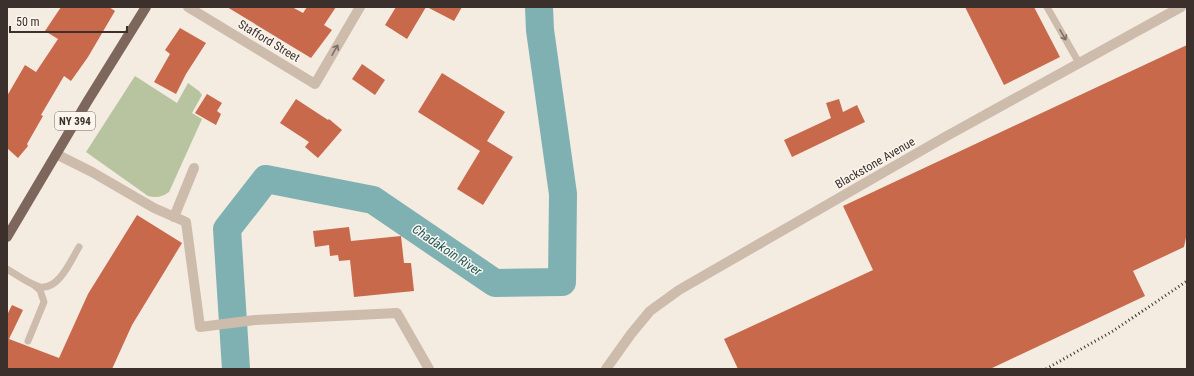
<svg xmlns="http://www.w3.org/2000/svg" width="1194" height="376" viewBox="0 0 1194 376" font-family="'Roboto Condensed',sans-serif">
	<style>
		.green { fill: #b8c4a0 }
		.lines { fill: none; stroke-linecap: round; stroke-linejoin: round }
		.river { stroke: #7fb0b2; stroke-width: 28 }
		.building { fill: #c8694b }
		.lane { stroke: #cdbbac; stroke-width: 7 }
		.street { stroke: #cdbbac; stroke-width: 10 }
		.primary { stroke: #7d675c; stroke-width: 10 }
		.rail { stroke: #3b302b; stroke-width: 3; stroke-dasharray: 1 3; stroke-linecap: butt }
		.oneway { stroke: #7d6f65 }
		.labels { text-anchor: middle; dominant-baseline: central; stroke-width: 3; stroke-linejoin: round; paint-order: stroke }
		.shield { fill: #fbf5ee; stroke: #756b66; stroke-width: 1 }
		.shield-label { font-size: 11px; font-weight: bold; fill: #3b302b }
		.street-label { font-size: 12px; fill: #3b302b; stroke: #fbf5ee }
		.water-label { font-size: 13px; font-style: italic; fill: #1f5a5e; stroke: #fbf5ee }
	</style>
	<rect width="100%" height="100%" fill="#f4ebe1"/>
	<path class="green" d="M135,76L177,103L188,83L199,91L202,95L192,113L202,119L169,192C162,197 157,198 148,196L86,152Z"/>
	<g class="lines">
		<path class="river" d="M236,369L227,229L266,179L373,200L495,283L562,282L563,194L540,30L539,7"/>
	</g>
	<g class="building">
		<path d="M61,7H109L115,11L88,57L71,81L64,76L41,115L43,116L27,144L28,146L18,158L7,148V96L25,65L36,72L58,39L45,31Z"/>
		<path d="M227,7H292L303,13L307,7H336L324,25L332,30L311,58Z"/>
		<path d="M396,7H426L407,39L385,25Z"/>
		<path d="M427,7H462L454,21Z"/>
		<path d="M965,7H1034L1060,57L1004,85Z"/>
		<path d="M180,28L206,43L186,74L176,94L154,82L170,54L165,50Z"/>
		<path d="M1187,45V233L1184,247L1133,271L1145,296L990,369H738L724,339L873,270L843,206Z"/>
		<path d="M362,64L385,80L375,95L352,79Z"/>
		<path d="M442,73L505,112L487,141L513,157L483,205L457,189L480,151L418,112Z"/>
		<path d="M207,94L222,103L217,111L221,114L216,125L195,113Z"/>
		<path d="M296,99L328,120L329,119L342,130L318,158L305,147L309,142L280,123Z"/>
		<path d="M839,99L843,112L857,105L865,122L792,157L784,140L831,118L826,103Z"/>
		<path d="M137,215L182,243L132,325L112,369H7V315L12,305L23,310L9,339L59,358L88,294Z"/>
		<path d="M349,227L351,241L401,236L404,263H411L414,291L354,297L350,260L339,261L338,255L330,256L329,245L315,247L313,231Z"/>
	</g>
	<g class="lines">
		<g class="lane">
			<path d="M1047,7L1079,63"/>
			<path d="M7,269C17,275 29,284 40,287C59,290 71,260 79,247"/>
			<path d="M28,341L44,302L40,290L34,285"/>
		</g>
		<g class="street">
			<path d="M188,7L315,84L360,7"/>
			<path d="M56,154L92,172L154,208L186,222L200,327L255,320L397,313L429,369"/>
			<path d="M174,217L194,168"/>
			<path d="M606,369L631,334L650,311L679,290L945,137L1181,7"/>
		</g>
		<path class="primary" d="M7,237L87,102L146,7"/>
		<path class="rail" d="M1046,369L1113,331L1187,281"/>
	</g>
	<defs><path id="oneway-shaft" d="M-6 0H5M1.5-3L5.5 0L1.5 3" fill="none" stroke-width="1.6" stroke-linecap="round" stroke-linejoin="round"/></defs>
	<g class="oneway">
		<use href="#oneway-shaft" transform="translate(1063 35) rotate(60)"/>
		<use href="#oneway-shaft" transform="translate(335 50) rotate(-60)"/>
	</g>
	<g class="labels">
		<rect class="shield" x="55" y="112" width="40" height="18" rx="3"/>
		<g class="shield-label">
			<text x="75" y="121">NY 394</text>
		</g>
		<g class="street-label">
			<text transform="translate(269 41) rotate(31)">Stafford Street</text>
			<text transform="translate(875 163) rotate(-30)">Blackstone Avenue</text>
		</g>
		<g class="water-label">
			<text transform="translate(447 250) rotate(34)">Chadakoin River</text>
		</g>
	</g>
	<rect width="1194" height="376" fill="none" stroke="#3b302b" stroke-width="16"/>
	<path d="M10 26v6h117v-6" fill="none" stroke="#3b302b" stroke-width="2"/>
	<text x="16" y="26" font-size="12" fill="#3b302b" stroke="#fbf5ee" stroke-width="3" paint-order="stroke">50 m</text>
</svg>
